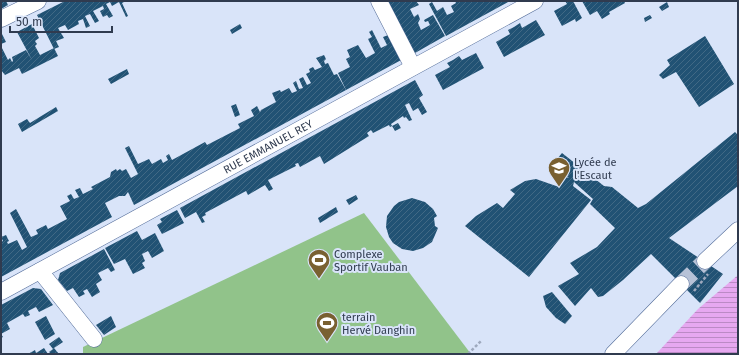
<svg xmlns="http://www.w3.org/2000/svg" width="739" height="355" viewBox="0 0 739 355" font-family="'Fira Sans',sans-serif">
	<style>
		.pitch { fill: #91c38a }
		.water { fill: url(#water-rules) }
		.building { fill: url(#building-hatch) }
		.lines { fill: none; stroke-linecap: round; stroke-linejoin: round }
		.street-tunnel { stroke: #b7c2d7; stroke-width: 16; stroke-dasharray: 16 8; stroke-linecap: butt }
		.street-casing { stroke: #536c99; stroke-width: 17 }
		.path { stroke: #9ea9be; stroke-width: 2.5; stroke-dasharray: 3 2; stroke-linecap: butt }
		.street { stroke: #fff; stroke-width: 16 }
		.labels { text-anchor: middle; dominant-baseline: central; stroke-width: 4; stroke-linejoin: round; paint-order: stroke }
		.street-label { font-size: 11px; fill: #303b4f; stroke: #d9e4f9 }
		.poi-label { font-size: 11px; fill: #303b4f; stroke: #d9e4f9; text-anchor: start }
	</style>
	<defs>
		<pattern id="water-rules" width="6" height="5" patternUnits="userSpaceOnUse"><rect width="6" height="5" fill="#e6a8f0"/><path d="M0 2.5h6" fill="none" stroke="#bb8ac5"/></pattern>
		<pattern id="building-hatch" width="6" height="6" patternUnits="userSpaceOnUse"><rect width="6" height="6" fill="#215274"/><path d="M-1 1l2-2M0 6l6-6M5 7l2-2" fill="none" stroke="#416985"/></pattern>
	</defs>
	<rect width="100%" height="100%" fill="#d9e4f9"/>
	<path class="pitch" d="M364,213L471,354H83V347Z"/>
	<path class="water" d="M738,275V354H656L698,309Z"/>
	<g class="building">
		<path d="M1,1H6L8,5L1,9Z"/>
		<path d="M65,1H126L122,3L128,16L126,17L119,2L112,6L110,2L106,4L113,16L109,18L107,15L103,17L100,11L104,9L103,6L93,11L99,21L95,23L90,14L85,16L90,26L86,28L83,19L78,21L79,24L68,30L65,25L58,28L64,38L56,41L59,47L54,49L37,15Z"/>
		<path d="M386,1H416L419,5L410,9L414,17L418,14L420,19L418,23L421,30L430,25L428,21L425,22L424,20L433,15L445,36L415,53L412,51Z"/>
		<path d="M455,1H510L446,36L429,4L432,2L437,11L443,7L447,15L454,12L451,6L456,3Z"/>
		<path d="M565,1H573L582,18L576,22L575,19L562,26L554,11L567,4Z"/>
		<path d="M582,1H624L625,3L609,12L610,14L602,19L597,11L590,15Z"/>
		<path d="M667,2L669,7L662,11L659,7Z"/>
		<path d="M650,15L652,18L645,22L644,18Z"/>
		<path d="M536,20L545,35L504,57L496,42L510,34L508,30L514,27L520,23L522,28Z"/>
		<path d="M32,24L39,38L35,41L37,44L35,46L40,55L54,48L58,56L22,74L19,68L5,75L1,70V46L8,60L10,58L12,62L13,61L12,57L26,50L32,60L17,32Z"/>
		<path d="M240,24L242,28L232,34L230,30Z"/>
		<path d="M372,30L381,48L387,45L383,37L391,34L403,59L346,90L338,73L350,67L346,59L350,57L347,50L358,45L366,58L375,53L368,39L372,37L369,32Z"/>
		<path d="M1,32L6,42L1,44Z"/>
		<path d="M705,36L734,84L699,107L676,72L663,79L659,75L670,65L667,60Z"/>
		<path d="M476,53L484,68L443,90L435,75L450,67L447,63L453,60L459,56L462,60Z"/>
		<path d="M324,55L326,59L324,61L325,64L328,63L334,75L337,74L346,90L134,205L128,192L125,196H119L105,203L112,217L1,277V242L3,241L1,237L6,235L9,241L7,242L8,244L17,240L22,250L27,247L10,213L16,209L31,237L38,234L36,230L46,225L48,229L67,219L60,206L70,201L67,196L71,194L74,199L79,197L75,190L80,188L83,194L93,189L91,187L110,177L111,172L116,169L117,171L120,169L122,171L126,169L131,178L138,174L125,148L129,146L138,164L149,159L152,164L161,159L163,163L168,160L166,156L169,154L172,160L205,142L207,145L240,128L238,124L254,116L251,110L257,106L260,112L261,110L276,102L272,93L280,90L281,92L289,88L292,93L297,91L293,83L296,81L299,89L303,88L299,79L303,77L307,85L311,83L306,74L310,72L309,69L313,67L315,70L322,67L316,58Z"/>
		<path d="M127,69L129,74L111,84L108,79Z"/>
		<path d="M415,80L423,95L419,98L427,112L422,115L418,108L413,111L409,103L405,105L412,120L409,121L406,117L404,118L403,116L391,124L392,126L390,127L389,125L373,133L371,130L367,133L369,136L324,164L320,156L300,167L298,163L295,164L296,166L268,180L273,189L269,191L265,185L248,195L246,191L205,213L206,215L202,217L205,222L202,223L196,212L185,218L180,208Z"/>
		<path d="M236,104L240,115L235,117L231,106Z"/>
		<path d="M56,107L58,111L22,132L18,124L27,119L30,123Z"/>
		<path d="M398,123L401,128L395,131L392,126Z"/>
		<path d="M735,132L738,135V186L669,238L723,274L700,303L651,254L623,280L603,296L598,297L591,288L575,306L558,286L579,274L570,263L597,247L615,228L590,204L593,199L574,182L573,186L591,200L529,277L465,226L476,216L497,203L503,208L515,194L510,190L525,181L536,179L559,187L563,176L569,178L552,165L562,153L604,186L612,187L638,208L646,204Z"/>
		<path d="M356,195L358,199L349,205L346,200Z"/>
		<path d="M412,198L425,202L433,209L437,216L434,218L435,226L438,228L432,242L423,248L413,251L402,249L393,243L389,237L386,227L387,216L394,206L399,202Z"/>
		<path d="M336,207L338,212L320,223L318,218Z"/>
		<path d="M177,210L184,223L162,234L157,225L162,222L160,219Z"/>
		<path d="M137,231L142,240L155,233L164,251L152,258L148,251L142,254L145,261L142,263L145,268L133,274L125,259L114,264L105,248Z"/>
		<path d="M104,249L115,270L111,272L108,268L98,273L102,280L96,284L100,292L92,297L87,289L83,291L85,294L79,297L73,288L67,291L58,280L60,273Z"/>
		<path d="M33,288L41,289L53,305L39,312L36,307L28,311L30,315L25,317L23,314L7,323L10,329L1,334L3,337L1,338V305Z"/>
		<path d="M552,292L572,316L565,324L556,318L546,307L543,296Z"/>
		<path d="M46,316L55,334L45,340L35,322Z"/>
		<path d="M111,316L116,327L104,335L96,325Z"/>
		<path d="M59,337L63,342L54,348L59,354H51L49,352L53,349L49,344Z"/>
		<path d="M44,348L48,354H28L35,350L36,353Z"/>
	</g>
	<g class="lines">
		<path class="street-tunnel" d="M681,284L705,261"/>
		<g class="street-casing">
			<g id="street">
				<path d="M379,1L413,67"/>
				<path d="M1,19L38,1"/>
				<path d="M705,261L738,230"/>
				<path d="M40,271L94,339"/>
				<path id="s1" d="M1,292L535,1"/>
				<path d="M613,354L681,284"/>
			</g>
		</g>
		<g class="path">
			<path d="M694,291L708,274"/>
			<path d="M468,354L482,340"/>
		</g>
		<use href="#street" class="street"/>
	</g>
	<defs>
		<g id="school-pin" transform="scale(1.15)"><path d="M0 17L-7.5 6A9.5 9.5 0 1 1 7.5 6Z" fill="#796031" stroke="#d9e4f9"/><path d="M0-5L7-2L0 1L-7-2ZM-4 1L0 2.5L4 1V4Q0 6-4 4Z" fill="#fff"/></g>
		<g id="stadium-pin" transform="scale(1.15)"><path d="M0 17L-7.5 6A9.5 9.5 0 1 1 7.5 6Z" fill="#796031" stroke="#d9e4f9"/><path d="M0-5a6.5 5 0 1 0 0 10a6.5 5 0 1 0 0-10ZM-3.5-1.8h7v3.6h-7Z" fill="#fff"/></g>
	</defs>
	<g fill-rule="evenodd">
		<use href="#school-pin" x="559" y="168"/>
		<use href="#stadium-pin" x="319" y="260"/>
		<use href="#stadium-pin" x="327" y="323"/>
	</g>
	<g class="labels">
		<g class="street-label">
			<text stroke="none"><textPath href="#s1" startOffset="304">RUE EMMANUEL REY</textPath></text>
		</g>
		<g class="poi-label">
			<text x="574" y="162">Lycée de<tspan x="574" dy="13">l'Escaut</tspan></text>
			<text x="334" y="254">Complexe<tspan x="334" dy="13">Sportif Vauban</tspan></text>
			<text x="342" y="317">terrain<tspan x="342" dy="13">Hervé Danghin</tspan></text>
		</g>
	</g>
	<rect width="739" height="355" fill="none" stroke="#303b4f" stroke-width="4"/>
	<path d="M10 26v6h102v-6" fill="none" stroke="#303b4f" stroke-width="2"/>
	<text x="16" y="26" font-size="12" fill="#303b4f" stroke="#d9e4f9" stroke-width="3" paint-order="stroke">50 m</text>
</svg>
